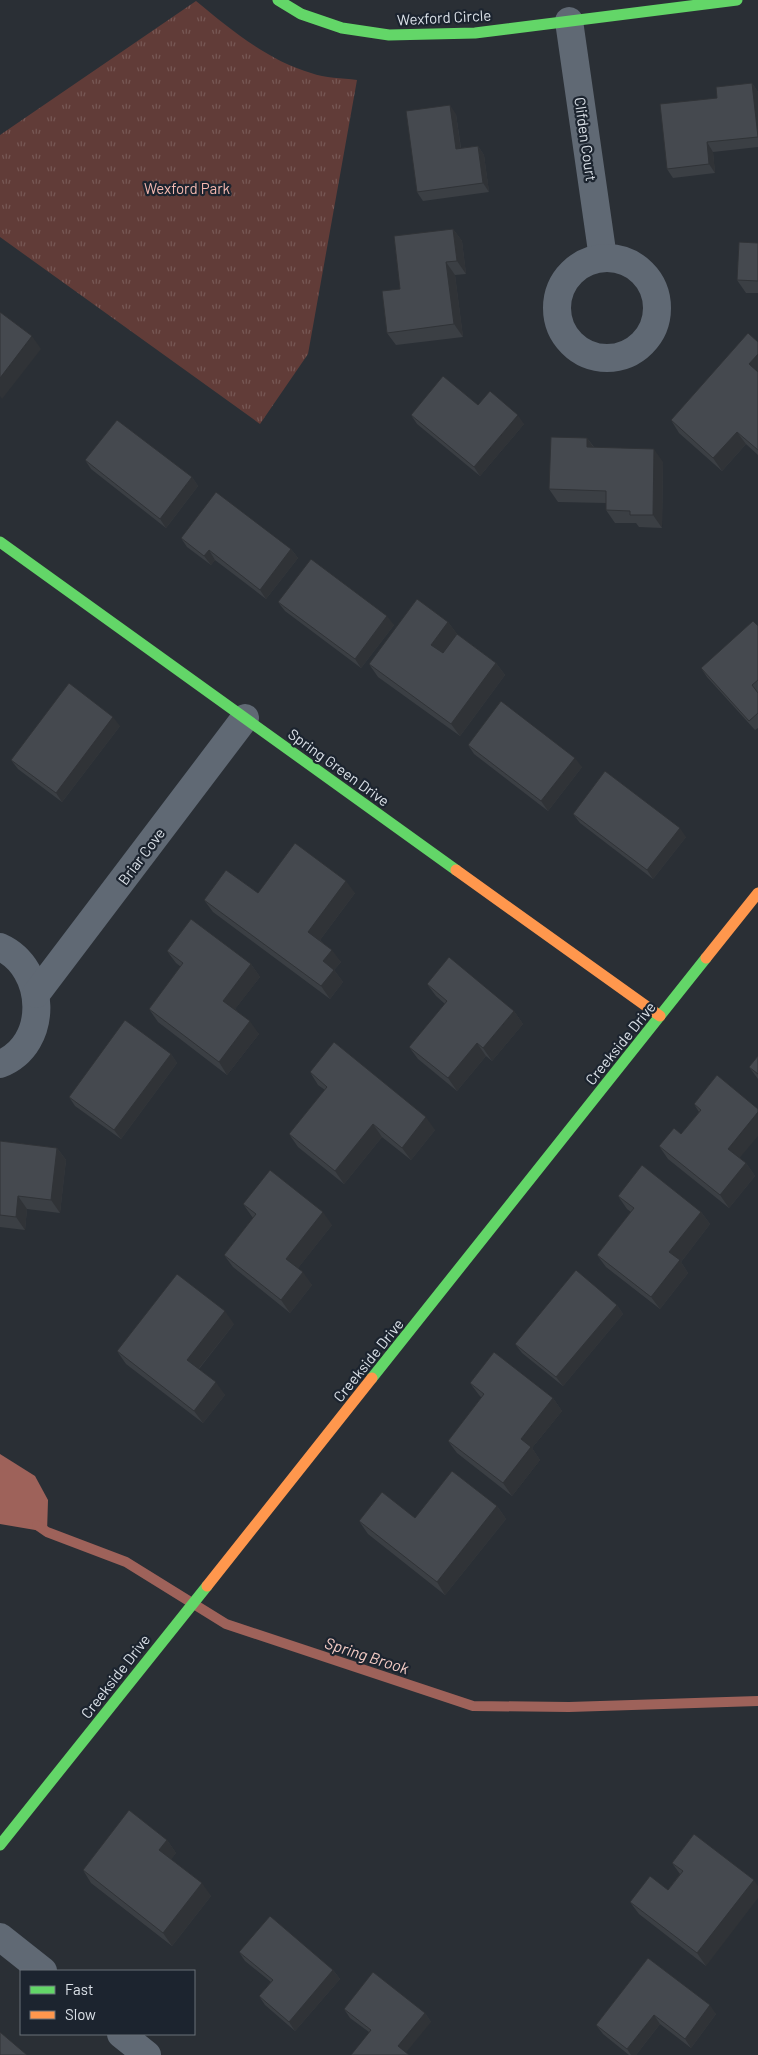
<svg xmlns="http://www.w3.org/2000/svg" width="758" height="2055" viewBox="0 0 758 2055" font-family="Barlow,sans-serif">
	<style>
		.park { fill: url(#park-tufts) }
		.water { fill: #9e625a }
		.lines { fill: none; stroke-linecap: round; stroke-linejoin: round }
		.stream { stroke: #9e625a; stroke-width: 10 }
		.street { stroke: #606974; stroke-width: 28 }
		.fast { stroke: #63d668; stroke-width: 11 }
		.slow { stroke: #ff974d; stroke-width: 11 }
		.wall { fill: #3b3f44 }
		.shaded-wall { fill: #303337 }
		.building { fill: #45494f; stroke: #303337 }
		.labels { text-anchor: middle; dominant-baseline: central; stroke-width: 4.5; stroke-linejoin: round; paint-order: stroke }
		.street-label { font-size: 15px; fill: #dbe1e8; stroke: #1c242f }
		.park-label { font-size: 15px; fill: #f4b8af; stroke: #1c242f }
		.water-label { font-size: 16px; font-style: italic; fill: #f5cdc6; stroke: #1c242f }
	</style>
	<defs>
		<pattern id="park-tufts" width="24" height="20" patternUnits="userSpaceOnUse" patternTransform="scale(1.25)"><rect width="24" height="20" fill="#613c38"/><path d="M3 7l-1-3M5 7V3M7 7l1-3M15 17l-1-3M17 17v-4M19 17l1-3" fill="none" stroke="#775855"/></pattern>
	</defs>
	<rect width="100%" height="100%" fill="#2a2f35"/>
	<path class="park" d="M196,1C230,29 267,60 311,73C325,78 342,78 357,80L308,354L260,424L0,237V135Z"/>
	<path class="water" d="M0,1454L35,1476L48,1500L47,1532L0,1524Z"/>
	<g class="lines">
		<path class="stream" d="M37,1525L47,1532L126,1562L226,1624L473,1706L569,1707L758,1701"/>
		<g class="street">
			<path d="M569,21L603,258"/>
			<circle cx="607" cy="308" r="50"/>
			<path d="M0,947C47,968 50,1045 0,1064"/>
			<path d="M36,994L245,718"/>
			<path d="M0,1937L43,1971"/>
			<path d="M121,2034L147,2055"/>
		</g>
		<g class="fast">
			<path d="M278,0L301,14L342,28L389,35L475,33L737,0"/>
			<path d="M0,542L456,870"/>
			<path d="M372,1378L706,958"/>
			<path d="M0,1845L207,1586"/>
		</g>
		<g class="slow">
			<path d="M456,870L660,1016"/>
			<path d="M706,958L758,893"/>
			<path d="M207,1586L372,1378"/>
		</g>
	</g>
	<g class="wall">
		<path d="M752,83L758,92V147L713,152L715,173L673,178L667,169L717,98Z"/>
		<path d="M456,114L461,148L478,146L484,155L489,192L423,201L417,192Z"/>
		<path d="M453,229L462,241L466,274L455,275L463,337L396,345L387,333Z"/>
		<path d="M758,243V293H746L737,280Z"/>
		<path d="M758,342V455L746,444L722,471L679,433L671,420Z"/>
		<path d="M478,405L524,424L480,476L417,424L411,415Z"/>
		<path d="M587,438L594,447L663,462L662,528L639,527L636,523H615L606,510V503L558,502L549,489Z"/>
		<path d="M85,460L192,477L198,486L166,528L91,469Z"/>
		<path d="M181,538L291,549L298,558L266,599L215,560L211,565L187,547Z"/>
		<path d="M278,602L394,625L361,668L285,611Z"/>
		<path d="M448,622L457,634L496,663L505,675L460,736L378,677L369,664Z"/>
		<path d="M758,626V728L755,730L707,677L701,668Z"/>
		<path d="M120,726L62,802L18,769L11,760Z"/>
		<path d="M468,745L582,767L548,811L474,754Z"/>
		<path d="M573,814L686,837L653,879L580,823Z"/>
		<path d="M258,893H355L320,940L341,962L334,970L343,982L330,999L213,912L204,900Z"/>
		<path d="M167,951L251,964L260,977L235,1009L259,1034L227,1075L158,1022L149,1009L181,967L176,963Z"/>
		<path d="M427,984L514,1011L523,1024L492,1061L486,1056L457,1091L418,1059L409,1047L445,1004L436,996Z"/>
		<path d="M171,1054L177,1063L121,1139L75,1106L69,1097Z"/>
		<path d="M758,1056V1079L749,1067Z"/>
		<path d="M310,1072L435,1130L411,1160L382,1137L344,1184L298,1147L289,1134L325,1090L318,1085Z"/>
		<path d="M717,1075L740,1158L746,1163L755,1176L729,1208L668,1159L659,1146L681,1134L699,1112L694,1104Z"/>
		<path d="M0,1141L57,1148L66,1160L60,1213L27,1209L25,1230L0,1227Z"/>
		<path d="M618,1196L701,1212L710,1224L681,1262L688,1273L660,1309L606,1267L597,1255L631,1212L627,1209Z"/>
		<path d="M243,1204L332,1225L298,1268L312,1285L290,1313L233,1267L224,1255L253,1218Z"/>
		<path d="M617,1305L623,1314L563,1386L522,1353L515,1344Z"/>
		<path d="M234,1324L199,1369L225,1395L203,1423L126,1364L117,1351Z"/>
		<path d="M470,1383L553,1398L562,1411L532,1448L540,1460L512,1496L457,1453L448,1441L482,1398L479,1395Z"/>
		<path d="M497,1506L506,1519L445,1595L368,1534L359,1521L415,1518Z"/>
		<path d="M694,1834L706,1966L639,1914L630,1902L668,1890L680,1874L672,1863Z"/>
		<path d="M167,1840L176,1853L171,1859L211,1896L172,1946L91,1883L83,1870Z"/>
		<path d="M239,1952L333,1970L340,1979L295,2031L265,2005L259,1996L271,1982L245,1961Z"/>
		<path d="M648,1958L716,2014L691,2048L660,2024L636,2055H629L603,2034L596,2025Z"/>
		<path d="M344,2009L425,2013L431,2022L369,2032L350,2018Z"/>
	</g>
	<g class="shaded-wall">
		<path d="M752,83L758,92V137Z"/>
		<path d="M450,105L456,114L462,158L456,149Z"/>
		<path d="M707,142L713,152L715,173L709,164Z"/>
		<path d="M478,146L484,155L489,192L483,183Z"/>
		<path d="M453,229L462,241L466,274L457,261Z"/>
		<path d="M446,262L455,275L463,337L454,324Z"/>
		<path d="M32,336L41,349L2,399L0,396V378Z"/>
		<path d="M758,354V377L749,364Z"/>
		<path d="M518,415L524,424L480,476L474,467Z"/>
		<path d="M737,432L746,444L722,471L713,458Z"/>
		<path d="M587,438L596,451L587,447Z"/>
		<path d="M654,449L663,462L662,528L653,515Z"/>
		<path d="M192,477L198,486L166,528L160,519Z"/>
		<path d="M291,549L298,558L266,599L260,590Z"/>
		<path d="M209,550L215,560L211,565L204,556Z"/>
		<path d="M387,616L394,625L361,668L355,659Z"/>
		<path d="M448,622L457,634L440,658L431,645Z"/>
		<path d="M496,663L505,675L460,736L451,724Z"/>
		<path d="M113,717L120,726L62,802L56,793Z"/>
		<path d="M575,758L582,767L548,811L541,801Z"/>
		<path d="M680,828L686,837L653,879L647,870Z"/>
		<path d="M346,881L355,893L317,944L308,932Z"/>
		<path d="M332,950L341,962L334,970L343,982L330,999L321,986L323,961Z"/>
		<path d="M251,964L260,977L232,1013L223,1001Z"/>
		<path d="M514,1011L523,1024L492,1061L483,1048Z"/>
		<path d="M250,1021L259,1034L227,1075L219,1062Z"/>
		<path d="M477,1043L486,1056L457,1091L448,1078Z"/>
		<path d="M171,1054L177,1063L121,1139L114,1130Z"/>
		<path d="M758,1112V1136L737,1161L728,1149Z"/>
		<path d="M426,1117L435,1130L411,1160L402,1148Z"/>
		<path d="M373,1124L382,1137L344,1184L335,1171Z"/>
		<path d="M57,1148L66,1160L60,1213L51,1200Z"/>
		<path d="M746,1163L755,1176L729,1208L720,1195Z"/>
		<path d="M18,1196L27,1209L25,1230L16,1217Z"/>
		<path d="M323,1212L332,1225L295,1272L286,1259Z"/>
		<path d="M701,1212L710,1224L681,1262L688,1273L660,1309L651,1297L669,1252Z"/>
		<path d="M303,1272L312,1285L290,1313L281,1300Z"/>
		<path d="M617,1305L623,1314L563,1386L556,1377Z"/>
		<path d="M225,1311L234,1324L196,1372L187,1360Z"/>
		<path d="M216,1382L225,1395L203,1423L194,1411Z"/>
		<path d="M553,1398L562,1411L532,1448L540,1460L512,1496L503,1483L521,1439Z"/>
		<path d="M497,1506L506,1519L445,1595L437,1582Z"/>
		<path d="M167,1840L176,1853L168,1863L159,1850Z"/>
		<path d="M754,1880L758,1886V1898L706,1966L697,1953Z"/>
		<path d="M202,1883L211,1896L172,1946L163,1933Z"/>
		<path d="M333,1970L340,1979L295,2031L289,2022Z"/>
		<path d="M710,2005L716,2014L691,2048L685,2039Z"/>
		<path d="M425,2013L431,2022L404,2055L398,2046Z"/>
		<path d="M654,2015L660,2024L636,2055H631L627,2049Z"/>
	</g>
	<g class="building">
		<path d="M752,83L758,137L707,142L709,164L667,169L660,104L717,98L716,87Z"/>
		<path d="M450,105L456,149L478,146L483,183L417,192L406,111Z"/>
		<path d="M453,229L457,261L446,262L454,324L387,333L382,291L400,289L394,236Z"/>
		<path d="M739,242L758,243V281L737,280Z"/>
		<path d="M0,312L32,336L0,378Z"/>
		<path d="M748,333L758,342V354L749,364L758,372V450L737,432L713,458L671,420Z"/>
		<path d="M443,376L478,405L490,391L518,415L474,467L411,415Z"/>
		<path d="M117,420L192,477L160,519L85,460Z"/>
		<path d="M551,437L587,438V447L654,449L653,515H630V511L606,510V491L549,489Z"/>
		<path d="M216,492L291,549L260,590L209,550L204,556L181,538Z"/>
		<path d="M311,559L387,616L355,659L278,602Z"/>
		<path d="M417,599L448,622L431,645L443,653L457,634L496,663L451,724L369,664Z"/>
		<path d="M753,621L758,626V680L752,685L758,693V713L749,721L701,668Z"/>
		<path d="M69,683L113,717L56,793L11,760Z"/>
		<path d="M501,701L575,758L541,801L468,745Z"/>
		<path d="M605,771L680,828L647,870L573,814Z"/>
		<path d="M295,843L346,881L308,932L332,950L323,961L334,970L321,986L204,900L226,870L258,893Z"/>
		<path d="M191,919L251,964L223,1001L250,1021L219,1062L149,1009L183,963L167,951Z"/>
		<path d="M449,957L514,1011L483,1048L477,1043L448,1078L409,1047L447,1001L427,984Z"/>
		<path d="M125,1020L171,1054L114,1130L69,1097Z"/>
		<path d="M334,1042L426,1117L402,1148L373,1124L335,1171L289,1134L327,1087L310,1072Z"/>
		<path d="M758,1056V1074L749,1067Z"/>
		<path d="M717,1075L758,1109V1112L728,1149L746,1163L720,1195L659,1146L674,1128L681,1134L701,1110L694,1104Z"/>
		<path d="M0,1141L57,1148L51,1200L18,1196L16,1217L0,1215Z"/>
		<path d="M642,1165L701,1212L669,1252L680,1260L651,1297L597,1255L634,1208L618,1196Z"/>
		<path d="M270,1170L323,1212L286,1259L303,1272L281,1300L224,1255L256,1214L243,1204Z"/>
		<path d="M576,1270L617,1305L556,1377L515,1344Z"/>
		<path d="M177,1274L225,1311L187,1360L216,1382L194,1411L117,1351Z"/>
		<path d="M494,1352L553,1398L521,1439L531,1447L503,1483L448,1441L484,1394L470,1383Z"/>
		<path d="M452,1471L497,1506L437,1582L359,1521L382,1492L415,1518Z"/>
		<path d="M129,1810L167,1840L159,1850L202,1883L163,1933L83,1870Z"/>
		<path d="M694,1834L754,1880L697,1953L630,1902L650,1876L668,1890L683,1871L672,1863Z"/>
		<path d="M270,1916L333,1970L289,2022L259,1996L273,1980L239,1952Z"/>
		<path d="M648,1958L710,2005L685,2039L654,2015L627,2049L596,2025Z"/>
		<path d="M373,1972L425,2013L398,2046L409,2055H351L371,2030L344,2009Z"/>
		<path d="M0,2032L27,2055H0Z"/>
	</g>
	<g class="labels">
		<g class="street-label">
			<text transform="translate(444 17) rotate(-3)">Wexford Circle</text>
			<text transform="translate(586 139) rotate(82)">Clifden Court</text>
			<text transform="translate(339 767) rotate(36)">Spring Green Drive</text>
			<text transform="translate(141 856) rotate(-53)">Briar Cove</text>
			<text transform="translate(620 1043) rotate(-51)">Creekside Drive</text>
			<text transform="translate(368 1360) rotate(-51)">Creekside Drive</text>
			<text transform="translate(115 1676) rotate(-52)">Creekside Drive</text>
		</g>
		<g class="park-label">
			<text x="187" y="188">Wexford Park</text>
		</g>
		<g class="water-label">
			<text transform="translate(367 1655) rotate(18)">Spring Brook</text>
		</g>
	</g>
	<rect x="20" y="1970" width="175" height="65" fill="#1c242f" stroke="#687079"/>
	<rect x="30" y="1986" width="25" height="8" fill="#63d668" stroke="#687079"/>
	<text x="65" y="1995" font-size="15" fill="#dbe1e8">Fast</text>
	<rect x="30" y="2011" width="25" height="8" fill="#ff974d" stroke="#687079"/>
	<text x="65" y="2020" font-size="15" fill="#dbe1e8">Slow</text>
</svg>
